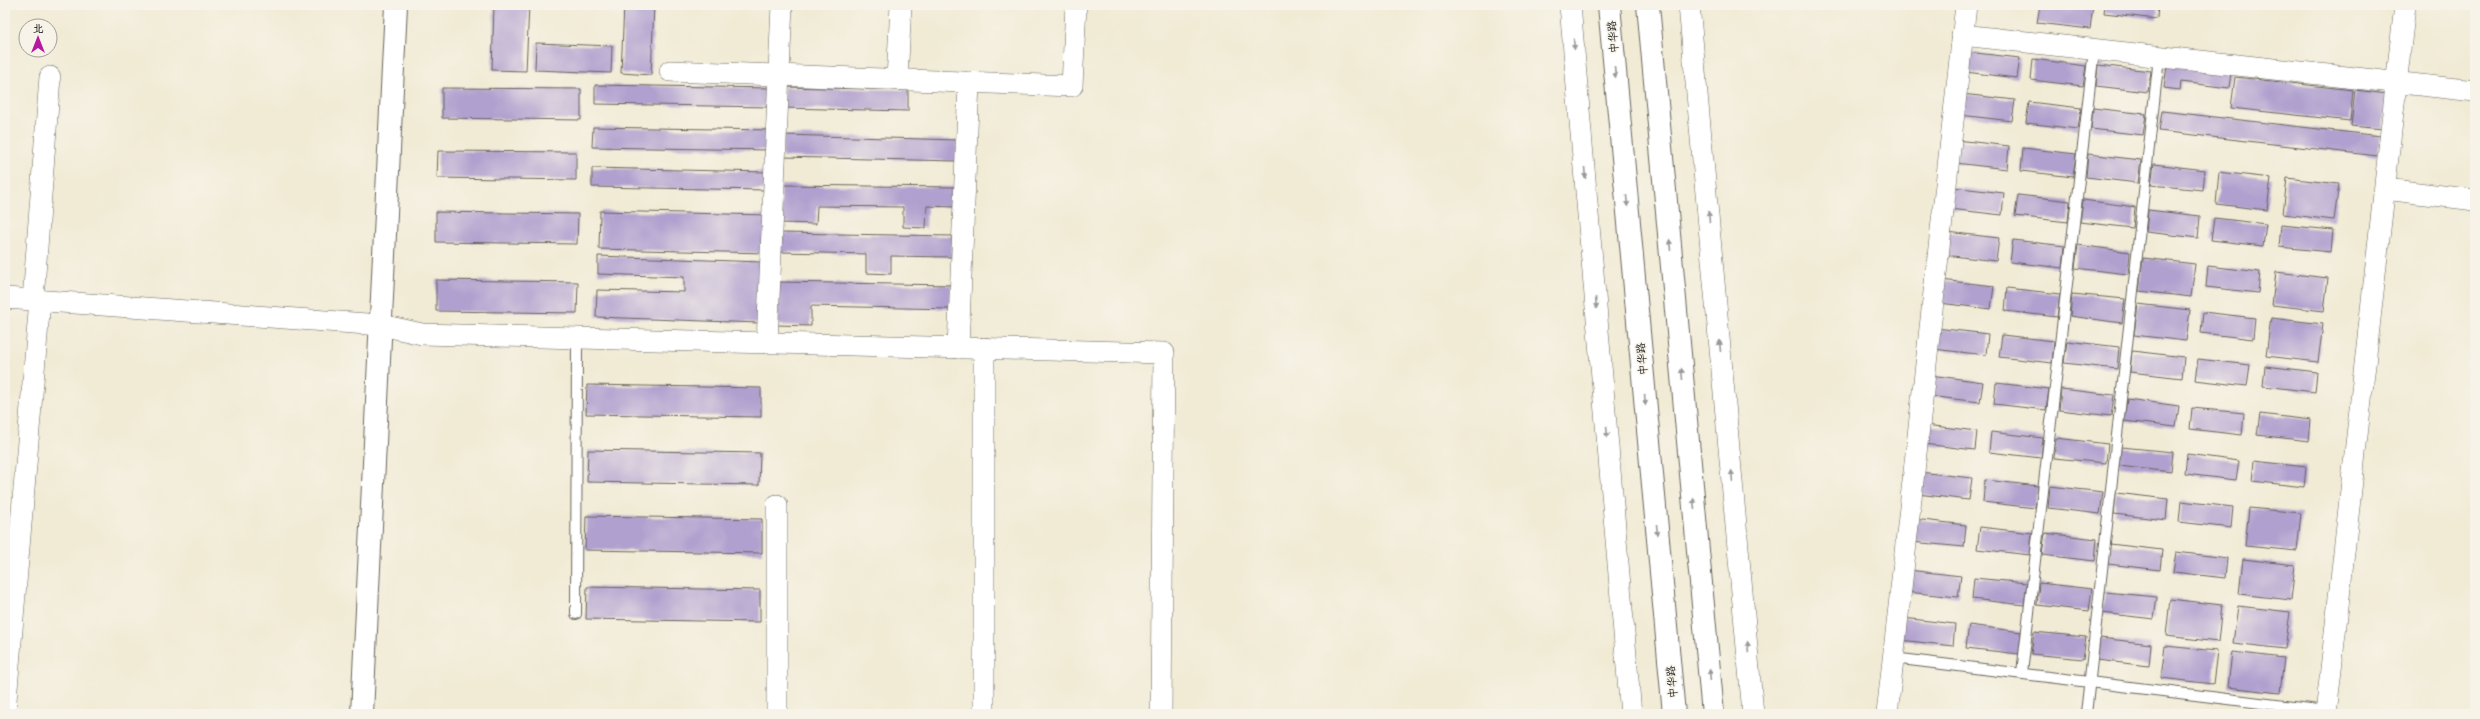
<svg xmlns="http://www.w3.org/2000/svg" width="2480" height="719" viewBox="0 0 2480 719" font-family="Mali,'LXGW WenKai TC',sans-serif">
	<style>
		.building { fill: #b0a0cf }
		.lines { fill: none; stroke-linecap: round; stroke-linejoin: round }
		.lane-casing { stroke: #67645d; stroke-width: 12 }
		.street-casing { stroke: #67645d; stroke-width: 22 }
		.secondary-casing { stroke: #67645d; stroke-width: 24 }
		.highway-casing { stroke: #67645d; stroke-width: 24 }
		.lane { stroke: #fff; stroke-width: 10 }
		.street { stroke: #fff; stroke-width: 21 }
		.secondary { stroke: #fff; stroke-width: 22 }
		.highway { stroke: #fff; stroke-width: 22 }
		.oneway { fill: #999 }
		.labels { text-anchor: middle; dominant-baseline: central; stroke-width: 3; stroke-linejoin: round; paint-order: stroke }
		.street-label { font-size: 11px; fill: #1c1c1c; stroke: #f7f3e8 }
	</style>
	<rect width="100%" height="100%" fill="#f7f3e8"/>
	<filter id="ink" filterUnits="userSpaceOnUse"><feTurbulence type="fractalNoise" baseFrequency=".025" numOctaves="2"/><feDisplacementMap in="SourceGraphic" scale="8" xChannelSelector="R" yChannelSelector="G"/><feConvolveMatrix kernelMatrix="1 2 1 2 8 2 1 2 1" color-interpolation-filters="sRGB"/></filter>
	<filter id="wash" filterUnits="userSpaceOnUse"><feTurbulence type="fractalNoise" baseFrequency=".012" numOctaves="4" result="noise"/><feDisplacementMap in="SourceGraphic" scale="16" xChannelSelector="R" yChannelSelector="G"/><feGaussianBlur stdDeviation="0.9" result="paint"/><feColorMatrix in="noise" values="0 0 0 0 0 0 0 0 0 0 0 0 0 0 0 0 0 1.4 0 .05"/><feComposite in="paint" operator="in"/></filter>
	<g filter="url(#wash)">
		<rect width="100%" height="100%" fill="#f1ebd5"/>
		<g id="blocks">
			<g class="building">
				<path d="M494,5H529L526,71L492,70Z"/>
				<path d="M624,5H654L651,75L621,73Z"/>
				<path d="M2040,5H2093L2090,29L2037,23Z"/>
				<path d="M2105,5H2158L2157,19L2104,13Z"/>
				<path d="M536,43L612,46L611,73L535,70Z"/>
				<path d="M1967,52L2020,58L2017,78L1965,72Z"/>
				<path d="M2033,59L2086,66L2083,86L2031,80Z"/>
				<path d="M2098,65L2151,71L2148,92L2096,86Z"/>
				<path d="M2167,65L2231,72L2229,88L2181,82L2180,90L2164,88Z"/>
				<path d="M2235,77L2353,90L2350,121L2231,108Z"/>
				<path d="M595,85L771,88L770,107L595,104Z"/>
				<path d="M784,87L908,90V111L784,108Z"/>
				<path d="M442,88L581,89V120L442,118Z"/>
				<path d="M2355,90L2387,94L2383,129L2351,126Z"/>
				<path d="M1962,94L2015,100L2012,121L1960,115Z"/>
				<path d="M2029,102L2081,108L2078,129L2026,123Z"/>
				<path d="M2093,108L2146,114L2143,135L2091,129Z"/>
				<path d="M2162,111L2380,136L2378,156L2159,131Z"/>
				<path d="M593,127L771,130L770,150L592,147Z"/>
				<path d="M783,135L957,140V161L782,157Z"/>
				<path d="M1957,140L2009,146L2007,169L1955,163Z"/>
				<path d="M2023,148L2076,154L2073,177L2021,171Z"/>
				<path d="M438,151L576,152V180L437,178Z"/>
				<path d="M2088,154L2141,160L2138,183L2086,177Z"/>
				<path d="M2154,164L2205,170L2203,190L2151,185Z"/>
				<path d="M592,168L768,172V190L592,187Z"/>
				<path d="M2219,172L2271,178L2267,210L2216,204Z"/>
				<path d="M2287,178L2339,184L2334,220L2283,214Z"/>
				<path d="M781,185L955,187V207L927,206L926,228L903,227V207L817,206L816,224L781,223Z"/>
				<path d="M1952,187L2004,193L2002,215L1949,209Z"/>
				<path d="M2018,195L2070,201L2068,222L2015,216Z"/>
				<path d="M2083,200L2135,207L2133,228L2080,222Z"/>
				<path d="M2148,210L2200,216L2198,238L2146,232Z"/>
				<path d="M600,211L767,215L766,253L599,249Z"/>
				<path d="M436,212L578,214L577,244L436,242Z"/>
				<path d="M2214,218L2266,224L2263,246L2211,240Z"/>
				<path d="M2281,225L2333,230L2331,252L2279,247Z"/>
				<path d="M1947,232L1999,238L1996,261L1944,255Z"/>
				<path d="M781,233L952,236V257L891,256V274L866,273V254L781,252Z"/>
				<path d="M2013,240L2065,246L2063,268L2010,262Z"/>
				<path d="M2078,245L2130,252L2128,274L2075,268Z"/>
				<path d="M598,256L761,262L759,323L596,317L597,290L684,292V277L598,274Z"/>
				<path d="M2143,258L2195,264L2191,297L2139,291Z"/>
				<path d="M2208,266L2260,272L2258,293L2206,287Z"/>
				<path d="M2276,272L2328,278L2324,311L2272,305Z"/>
				<path d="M436,280L578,282L577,313L436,311Z"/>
				<path d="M1941,280L1994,286L1991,309L1939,303Z"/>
				<path d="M778,282L951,285V309L811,306V326L777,325Z"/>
				<path d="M2007,288L2060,294L2057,317L2005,311Z"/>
				<path d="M2072,294L2125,299L2122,323L2070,316Z"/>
				<path d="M2138,304L2190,310L2186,341L2134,335Z"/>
				<path d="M2203,312L2255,318L2253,339L2201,333Z"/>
				<path d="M2271,318L2323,324L2318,362L2266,356Z"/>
				<path d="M1936,328L1988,334L1986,355L1933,349Z"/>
				<path d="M2002,335L2054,341L2052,363L1999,357Z"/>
				<path d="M2067,341L2119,347L2117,369L2064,363Z"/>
				<path d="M2132,351L2184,357L2182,378L2130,372Z"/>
				<path d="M2198,359L2250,365L2247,386L2195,380Z"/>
				<path d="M2265,366L2317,372L2315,392L2263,386Z"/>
				<path d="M1930,375L1983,382L1980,402L1928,396Z"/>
				<path d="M1996,383L2049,389L2046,410L1994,404Z"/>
				<path d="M587,385L761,388V417L586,414Z"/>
				<path d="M2061,389L2114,395L2111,416L2059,410Z"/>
				<path d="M2127,399L2179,406L2176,427L2124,421Z"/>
				<path d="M2192,408L2244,413L2242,435L2190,429Z"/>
				<path d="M2260,414L2311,420L2309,441L2257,435Z"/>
				<path d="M1925,425L1977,431L1975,450L1923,444Z"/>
				<path d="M1991,432L2043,438L2041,458L1989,452Z"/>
				<path d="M2056,438L2108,444L2106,463L2054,458Z"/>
				<path d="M2121,447L2173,452L2171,472L2119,466Z"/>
				<path d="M588,450L760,453L759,485L587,482Z"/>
				<path d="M2187,454L2239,461L2236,480L2185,474Z"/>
				<path d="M2254,461L2306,467L2304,487L2252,481Z"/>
				<path d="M1919,472L1972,478L1969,500L1917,494Z"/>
				<path d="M1985,480L2038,486L2035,508L1983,502Z"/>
				<path d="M2050,486L2103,492L2100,514L2048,508Z"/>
				<path d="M2116,493L2168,499L2166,520L2114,514Z"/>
				<path d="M2181,501L2233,507L2231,528L2179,522Z"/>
				<path d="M2249,508L2301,513L2297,551L2245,546Z"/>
				<path d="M586,516L762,519V553L585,550Z"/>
				<path d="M1914,519L1966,525L1964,547L1911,542Z"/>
				<path d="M1980,527L2032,533L2030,555L1977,549Z"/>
				<path d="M2045,533L2097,539L2095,561L2042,555Z"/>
				<path d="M2110,544L2162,550L2160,570L2108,564Z"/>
				<path d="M2176,552L2227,558L2225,578L2173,572Z"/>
				<path d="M2243,559L2295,565L2291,600L2239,594Z"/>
				<path d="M1908,570L1961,576L1958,597L1906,592Z"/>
				<path d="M1974,578L2027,583L2024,605L1972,599Z"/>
				<path d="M2039,583L2092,589L2089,611L2037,605Z"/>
				<path d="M587,587L760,590V622L586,619Z"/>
				<path d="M2105,592L2157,597L2154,619L2102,613Z"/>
				<path d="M2170,599L2222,605L2218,642L2166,636Z"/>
				<path d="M2238,606L2290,612L2285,649L2233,643Z"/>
				<path d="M1903,618L1955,624L1953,646L1900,640Z"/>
				<path d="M1969,625L2021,632L2019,654L1966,648Z"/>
				<path d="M2034,632L2086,637L2083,659L2031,654Z"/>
				<path d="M2100,638L2151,644L2149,666L2097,660Z"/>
				<path d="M2165,646L2217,651L2213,684L2161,678Z"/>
				<path d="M2232,652L2284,658L2280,693L2228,687Z"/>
			</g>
		</g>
	</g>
	<g filter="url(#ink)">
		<use href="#blocks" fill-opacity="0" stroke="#67645d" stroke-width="1"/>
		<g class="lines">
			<g class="lane-casing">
				<g id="lane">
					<path d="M576,614L577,338"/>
					<path d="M1893,658L2326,711"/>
					<path d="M2022,673L2094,50"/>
					<path d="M2086,714L2159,57"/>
				</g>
			</g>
			<g class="street-casing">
				<g id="street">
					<path d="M1570,5L1631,714"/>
					<path d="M1689,5L1753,714"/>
					<path d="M1962,35L2475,91"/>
					<path d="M670,71L1072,86L1076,5"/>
					<path d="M897,79L901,5"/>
					<path d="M2385,189L2475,200"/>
					<path d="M5,298L381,325L422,334L1164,353L1161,714"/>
					<path d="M33,300L50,77"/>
					<path d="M767,343L782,5"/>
					<path d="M958,348L969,82"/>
					<path d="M984,348V714"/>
					<path d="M5,712L40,300"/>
					<path d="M777,714V505"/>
					<path d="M1887,714L1966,5"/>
					<path d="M2326,714L2405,5"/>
				</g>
			</g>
			<g class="secondary-casing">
				<path id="secondary" d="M362,714L396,5"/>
			</g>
			<g class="highway-casing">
				<g id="highway">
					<path d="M1609,5L1674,714"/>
					<path d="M1648,5L1713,714"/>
				</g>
			</g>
			<use href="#lane" class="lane"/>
			<use href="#street" class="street"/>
			<use href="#secondary" class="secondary"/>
			<use href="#highway" class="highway"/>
		</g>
		<defs><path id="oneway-solid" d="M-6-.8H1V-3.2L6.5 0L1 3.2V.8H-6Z"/></defs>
		<g class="oneway">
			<use href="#oneway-solid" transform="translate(1574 44) rotate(85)"/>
			<use href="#oneway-solid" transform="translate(1615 72) rotate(85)"/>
			<use href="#oneway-solid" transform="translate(1585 173) rotate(85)"/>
			<use href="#oneway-solid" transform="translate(1627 201) rotate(85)"/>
			<use href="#oneway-solid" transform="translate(1709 217) rotate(-95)"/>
			<use href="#oneway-solid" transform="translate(1670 245) rotate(-95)"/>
			<use href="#oneway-solid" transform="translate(1596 303) rotate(85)"/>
			<use href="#oneway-solid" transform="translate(1720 346) rotate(-95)"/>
			<use href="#oneway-solid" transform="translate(1682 374) rotate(-95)"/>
			<use href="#oneway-solid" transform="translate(1645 400) rotate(85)"/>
			<use href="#oneway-solid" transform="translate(1607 432) rotate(85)"/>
			<use href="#oneway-solid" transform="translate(1732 476) rotate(-95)"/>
			<use href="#oneway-solid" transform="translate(1694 504) rotate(-95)"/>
			<use href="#oneway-solid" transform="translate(1657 530) rotate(85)"/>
			<use href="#oneway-solid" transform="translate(1748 647) rotate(-95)"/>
			<use href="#oneway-solid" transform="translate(1710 675) rotate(-94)"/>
		</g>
	</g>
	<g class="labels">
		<g class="street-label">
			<text transform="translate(1612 37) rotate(-95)">中华路</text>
			<text transform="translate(1641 359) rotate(-95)">中华路</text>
			<text transform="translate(1671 682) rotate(-95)">中华路</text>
		</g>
	</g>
	<rect width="2480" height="719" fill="none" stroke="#f7f3e8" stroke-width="20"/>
	<g transform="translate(38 38)"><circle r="19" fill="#f7f3e8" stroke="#9f9d96"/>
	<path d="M0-3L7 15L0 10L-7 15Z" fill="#b5179e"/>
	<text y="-6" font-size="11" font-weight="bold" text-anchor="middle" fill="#1c1c1c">北</text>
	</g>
</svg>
